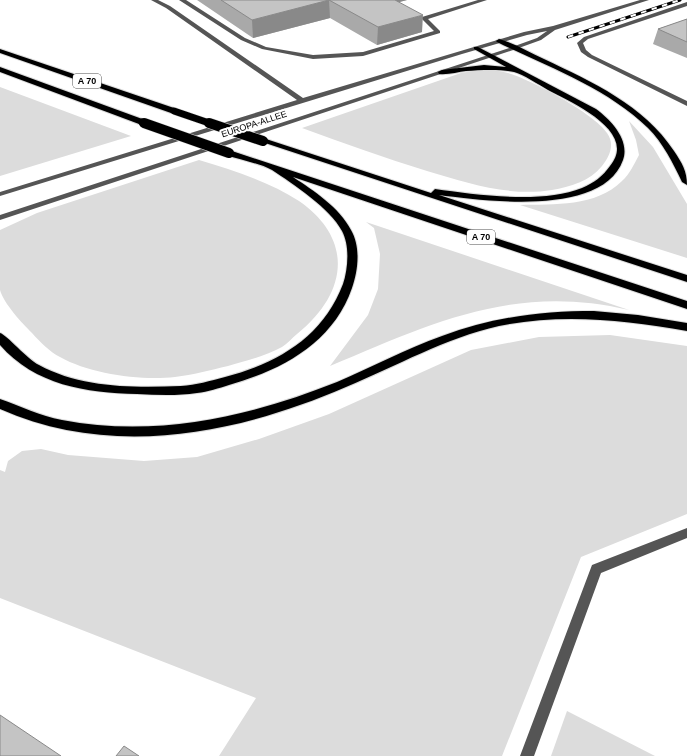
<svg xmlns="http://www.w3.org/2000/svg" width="687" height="756" viewBox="0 0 687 756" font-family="Arial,sans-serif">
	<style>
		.green { fill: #dcdcdc }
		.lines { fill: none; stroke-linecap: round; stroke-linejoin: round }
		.highway-casing { stroke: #dbdbdb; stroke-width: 2 }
		.minor { fill: #555; fill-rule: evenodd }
		.highway { fill: #000; fill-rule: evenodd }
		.rail-casing { stroke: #000; stroke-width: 3 }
		.rail { stroke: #fff; stroke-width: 2; stroke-dasharray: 5.5; stroke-linecap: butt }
		.highway-bridge-far1-casing { stroke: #dbdbdb; stroke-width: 8; stroke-linecap: butt }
		.highway-bridge-casing { stroke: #dbdbdb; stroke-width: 11; stroke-linecap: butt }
		.highway-bridge-far1 { stroke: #000; stroke-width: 7 }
		.highway-bridge { stroke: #000; stroke-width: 10 }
		.wall { fill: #a9a9a9 }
		.shaded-wall { fill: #898989 }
		.building { fill: #c4c4c4; stroke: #898989 }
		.labels { text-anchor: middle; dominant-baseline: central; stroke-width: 4; stroke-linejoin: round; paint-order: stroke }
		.shield { fill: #fff; stroke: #4c4c4c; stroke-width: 1 }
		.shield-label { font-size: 9px; font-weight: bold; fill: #000 }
		.far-street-label { font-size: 9px; fill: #000; stroke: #fff }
	</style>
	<rect width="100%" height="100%" fill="#fff"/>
	<g class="green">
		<path d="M478,70C488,70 498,70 508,73C530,79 595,114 607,133C615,144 610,156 602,166C590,181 570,187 552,190C510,197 467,183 427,171C385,158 343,143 302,128L461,73Z"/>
		<path d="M0,87L131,136L0,176Z"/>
		<path d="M629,121L653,147L687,204V258L520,205C554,204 596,207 622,181C630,174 634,164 639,155L636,140Z"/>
		<path d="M199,160C232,170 270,182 299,201C355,240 347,294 297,334C292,338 287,344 282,347C266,356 245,361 228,366C210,370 193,375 175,377C141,381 90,374 60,357C50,352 40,342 32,333C22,323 4,304 0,290C0,278 0,244 0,230L37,213Z"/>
		<path d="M366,222L629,310C515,283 432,323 330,366L368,315L378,289L380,254L374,228Z"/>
		<path d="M610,335L687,346V514L581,557L502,756H219L256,698L0,598V470L5,472L8,461L22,451L41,449L68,455L144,461L197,457L259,439L329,414L471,350L539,337Z"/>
		<path d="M567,711L655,756H551Z"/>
	</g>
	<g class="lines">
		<g class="highway-casing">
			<g id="highway">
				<path d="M499,39C514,43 529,52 544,59C592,82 644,105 674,151C682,163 687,171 687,185L682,182C673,163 663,143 648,128C607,88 548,67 497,42L496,41Z"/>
				<path d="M474,47H478L596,109C611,120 630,140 623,160C603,217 485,201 439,195L687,275V282L259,141L260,139H266L431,193L435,189C478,195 542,204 582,188C594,183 603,176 610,166C639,131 570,102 548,90C539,85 523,74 514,72C502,69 480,70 466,71C458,72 448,75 439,74L438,72L442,70L484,65L506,67L474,49Z"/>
				<path d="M0,49L177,109L178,111L171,113L0,53Z"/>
				<path d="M0,67L145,120L146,122L139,124L0,72Z"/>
				<path d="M229,150L687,301V309L293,177C314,191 339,207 351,230C361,247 358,271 352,288C333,343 282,370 229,385C219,388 208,392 197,393C177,396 157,395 137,394C86,393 35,385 0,345V333C7,335 27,359 39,365C81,388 134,388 181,386C196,385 210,381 225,377C278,363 323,337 343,284C348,269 350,246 342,231C330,208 293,184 272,170C259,163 240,160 226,155L225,153Z"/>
				<path d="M594,311L638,315L687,323V331C624,320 562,313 499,326C445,338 397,366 346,387C237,434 113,459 0,409V399C21,406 40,416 62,420C156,438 249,417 337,382C372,367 406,349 442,336C492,317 542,311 594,311Z"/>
			</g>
		</g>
		<g class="minor">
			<path d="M151,0H158L170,6L303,98L524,32L553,26L640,0H649L555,30L541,40L516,49L0,220V215L512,47L537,38L547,31L527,35L462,54L0,196V192L297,100L166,8Z"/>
			<path d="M179,0H186L245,38L266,47L313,55L363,52L434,31L422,19V17L478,0H487L428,19L440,31V33L363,56L313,59L262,49L241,40Z"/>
			<path d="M687,2V6L588,39L583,43L586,50L592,55L687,101V106L588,57L581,52L577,43L584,37Z"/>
			<path d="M687,528V538L601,573L534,756H520L592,565Z"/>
		</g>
		<use href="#highway" class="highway"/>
		<g class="rail-casing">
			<path id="rail" d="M568,37L680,0"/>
		</g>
		<use href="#rail" class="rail"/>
		<g class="highway-bridge-far1-casing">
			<g id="highway-bridge-far1">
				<path d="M174,111L212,124"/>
				<path d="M142,122L147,124"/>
			</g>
		</g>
		<g class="highway-bridge-casing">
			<g id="highway-bridge">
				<path d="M144,123L229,153"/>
				<path d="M209,123L263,141"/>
			</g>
		</g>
		<use href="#highway-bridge-far1" class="highway-bridge-far1"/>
		<use href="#highway-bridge" class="highway-bridge"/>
	</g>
	<g class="wall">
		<path d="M197,0H407L399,2L422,32L377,45L330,18L253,38Z"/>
		<path d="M687,19V58L653,44L658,29Z"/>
	</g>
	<g class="shaded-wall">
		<path d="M329,0L330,18L253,38L252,20Z"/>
		<path d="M377,0H407L377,8Z"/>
		<path d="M423,15L422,32L377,45L378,27Z"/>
	</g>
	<g class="building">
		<path d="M221,0H395L423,15L378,27L329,0L252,20Z"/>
		<path d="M687,19V42L658,29Z"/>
		<path d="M0,715L61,756H0Z"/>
		<path d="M124,746L139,756H116Z"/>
	</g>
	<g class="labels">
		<g class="shield">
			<rect x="73" y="74" width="28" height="14" rx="3"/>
			<rect x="467" y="230" width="28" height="14" rx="3"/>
		</g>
		<g class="shield-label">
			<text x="87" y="81">A 70</text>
			<text x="481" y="237">A 70</text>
		</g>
		<g class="far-street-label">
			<text transform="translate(254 124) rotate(-18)">EUROPA-ALLEE</text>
		</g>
	</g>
</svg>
